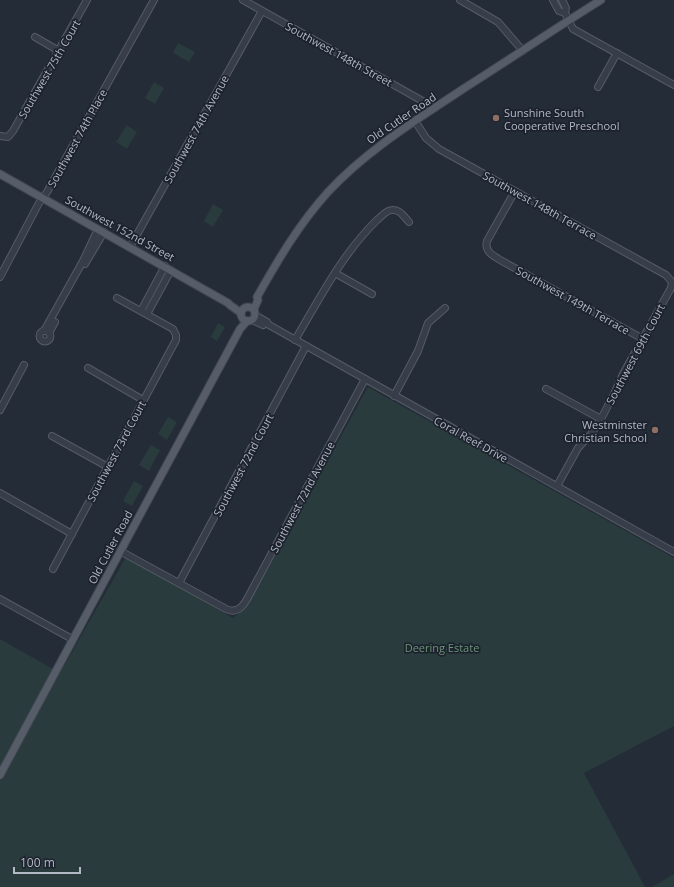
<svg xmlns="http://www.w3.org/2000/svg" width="674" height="887" viewBox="0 0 674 887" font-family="'Open Sans',sans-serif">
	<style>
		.green { fill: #293b3c }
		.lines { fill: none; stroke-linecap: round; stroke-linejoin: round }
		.minor-casing { stroke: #565c67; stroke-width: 8 }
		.major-casing { stroke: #414752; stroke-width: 9 }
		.minor { stroke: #373e49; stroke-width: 6 }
		.major { stroke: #565d69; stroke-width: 7 }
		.education-dot { fill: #8d6e63; stroke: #1d232e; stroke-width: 1.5 }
		.labels { text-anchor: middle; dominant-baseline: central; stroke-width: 3.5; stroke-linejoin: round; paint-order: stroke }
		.street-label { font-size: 11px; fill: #b3b9c5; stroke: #1d232e }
		.poi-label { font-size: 11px; fill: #b3b9c5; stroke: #1d232e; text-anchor: start }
		.park-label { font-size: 11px; fill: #6c9476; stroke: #1d232e }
	</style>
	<rect width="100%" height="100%" fill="#242c38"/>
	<g class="green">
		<path d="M178,43L195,52L189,62L173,53Z"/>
		<path d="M154,82L164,88L155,104L145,98Z"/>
		<path d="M127,125L137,132L127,149L116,142Z"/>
		<path d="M213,204L223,210L213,227L204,221Z"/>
		<path d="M218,323L225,327L217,341L211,337Z"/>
		<path d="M368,387L674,558V726L584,773L645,887H0V639L60,673L126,557L233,618L248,605Z"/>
		<path d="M168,417L177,422L167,440L158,434Z"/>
		<path d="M151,445L160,450L149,471L139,465Z"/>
		<path d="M134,481L143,486L132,506L123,501Z"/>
		<path d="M674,874V887H652Z"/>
	</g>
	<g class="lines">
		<g class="minor-casing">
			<g id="minor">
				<path d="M243,0L435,108"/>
				<path d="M460,0L498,22L523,51"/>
				<path d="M553,0L559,11L565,13"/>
				<path d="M562,0L566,8L565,13L573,29L674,85"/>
				<path d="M35,37L59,51"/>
				<path d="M598,87L617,53"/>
				<path d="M415,121L426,138L439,149L666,275L672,282L671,288L623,374L614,394L601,419L591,434L578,448L557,486"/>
				<path d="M0,136L8,137L13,131L87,0"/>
				<path d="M515,191L487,241C484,252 494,256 502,261L643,339"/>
				<path d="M130,247L262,11"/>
				<path d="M85,264L104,232"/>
				<path d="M335,273L372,294"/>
				<path d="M0,277L39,203L47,192L154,0"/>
				<path d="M141,311L165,266"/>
				<path d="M147,314L171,270"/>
				<path d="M255,315L267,322L269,325L674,552"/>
				<path d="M252,320L263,325"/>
				<circle cx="45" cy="336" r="5.5"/>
				<path d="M44,331L83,261L98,229"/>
				<path d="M49,333L55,322"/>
				<path d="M295,340C320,298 342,254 377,220C381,217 386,210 392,210C400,209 404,217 409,222"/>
				<path d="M88,368L143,400"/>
				<path d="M546,389L601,419"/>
				<path d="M394,396L418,351L428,323L445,308"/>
				<path d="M0,410L24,365"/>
				<path d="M52,436L108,467"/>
				<path d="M0,493L72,534"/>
				<path d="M120,551L226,609C241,616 247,599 253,588L365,379"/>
				<path d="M53,569L176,340V335L173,329L117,298"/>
				<path d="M179,583L306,346"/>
				<path d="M0,599L72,639"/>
			</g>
		</g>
		<g class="major-casing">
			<g id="major">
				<path d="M0,174L228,303L230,305L241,313"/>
				<circle cx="248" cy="314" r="7"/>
				<path d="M254,309L258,300L257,297C278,260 299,224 328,192C367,150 415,121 463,89C509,60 554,29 601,0"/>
				<path d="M0,775L240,329L247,321"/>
			</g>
		</g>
		<use href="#minor" class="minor"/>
		<use href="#major" class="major"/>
	</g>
	<g class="education-dot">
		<circle cx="496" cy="118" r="4"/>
		<circle cx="655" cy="430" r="4"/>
	</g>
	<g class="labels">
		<g class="street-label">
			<text transform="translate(339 54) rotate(29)">Southwest 148th Street</text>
			<text transform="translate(49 69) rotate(-60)">Southwest 75th Court</text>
			<text transform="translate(401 118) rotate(-34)">Old Cutler Road</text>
			<text transform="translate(196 129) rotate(-61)">Southwest 74th Avenue</text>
			<text transform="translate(77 138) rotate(-61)">Southwest 74th Place</text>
			<text transform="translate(540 205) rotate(29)">Southwest 148th Terrace</text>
			<text transform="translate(120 228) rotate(29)">Southwest 152nd Street</text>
			<text transform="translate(573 300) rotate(29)">Southwest 149th Terrace</text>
			<text transform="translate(635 354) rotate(-62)">Southwest 69th Court</text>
			<text transform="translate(471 439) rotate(29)">Coral Reef Drive</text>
			<text transform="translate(116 451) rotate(-62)">Southwest 73rd Court</text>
			<text transform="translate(243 465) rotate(-62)">Southwest 72nd Court</text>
			<text transform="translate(302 497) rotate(-62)">Southwest 72nd Avenue</text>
			<text transform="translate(110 547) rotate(-62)">Old Cutler Road</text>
		</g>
		<g class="poi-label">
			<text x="504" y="112">Sunshine South<tspan x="504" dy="13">Cooperative Preschool</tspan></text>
			<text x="647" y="424" text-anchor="end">Westminster<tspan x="647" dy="13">Christian School</tspan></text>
		</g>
		<g class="park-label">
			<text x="442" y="647">Deering Estate</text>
		</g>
	</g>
	<path d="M14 867v6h66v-6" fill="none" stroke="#b3b9c5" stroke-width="2"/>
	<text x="20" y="867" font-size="12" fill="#b3b9c5" stroke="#1d232e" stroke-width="3" paint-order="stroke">100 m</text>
</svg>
